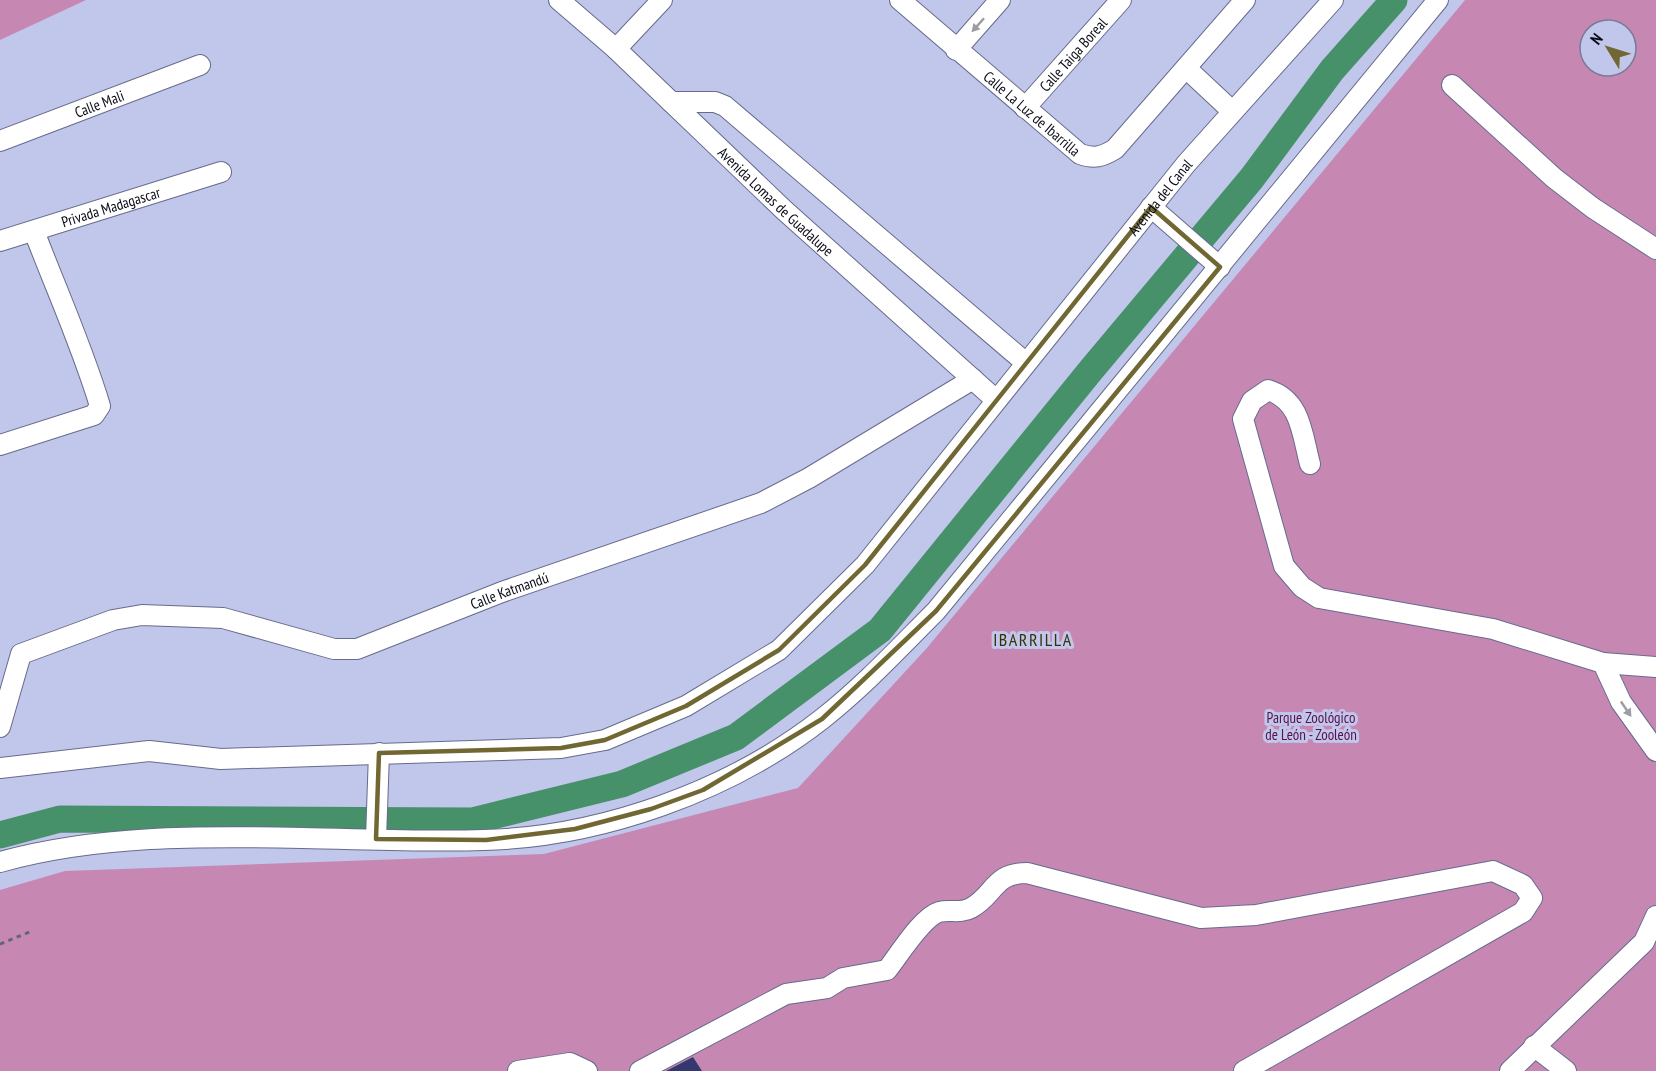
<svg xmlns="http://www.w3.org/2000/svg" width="1656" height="1071" viewBox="0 0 1656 1071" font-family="'PT Sans Narrow',sans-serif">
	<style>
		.green { fill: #c688b3; fill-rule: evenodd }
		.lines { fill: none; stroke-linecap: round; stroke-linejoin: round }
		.river { stroke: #47916a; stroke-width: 27 }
		.building { fill: #353770 }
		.minor-casing { stroke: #676b8c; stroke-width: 22 }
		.path { stroke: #61647c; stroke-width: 3; stroke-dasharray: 4.5 4.5; stroke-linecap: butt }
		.minor { stroke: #fff; stroke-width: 20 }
		.oneway { fill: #9d9da2 }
		.marked { fill: none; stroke: #706733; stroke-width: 4.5; stroke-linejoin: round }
		.labels { text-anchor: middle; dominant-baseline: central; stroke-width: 6; stroke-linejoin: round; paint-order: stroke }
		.street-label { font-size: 15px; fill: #090a16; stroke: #c1c6eb }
		.park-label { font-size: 15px; fill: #5a0f49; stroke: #c1c6eb }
		.quarter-label { font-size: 18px; letter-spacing: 1.5px; fill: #383004; stroke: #c1c6eb }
	</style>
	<rect width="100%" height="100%" fill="#c1c6eb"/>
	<g class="green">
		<path d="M0,0H86L0,40Z"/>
		<path d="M1465,0H1656V1071H0V890L65,871L544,854L798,788L926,649ZM1590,30H1626V66H1590Z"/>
	</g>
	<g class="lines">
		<path class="river" d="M0,835L60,819L472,821L622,784L736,737L880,630L1091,370L1252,178L1332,70L1394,0"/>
	</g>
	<path class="building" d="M693,1057L702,1071H666Z"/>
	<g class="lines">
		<g class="minor-casing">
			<g id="minor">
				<path id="s1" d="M559,0L616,49L784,210L996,400"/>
				<path id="s2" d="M900,0L1080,154C1094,159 1102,157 1115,149L1245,0"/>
				<path d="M616,49L662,0"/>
				<path d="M956,50L1000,0"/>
				<path d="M1186,68L1232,111"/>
				<path d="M1452,85L1554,178L1593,208L1656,249"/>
				<path d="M671,102H715L725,106L1026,363"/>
				<path id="s3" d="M1025,108L1121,0"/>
				<path id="s4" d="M0,141L200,65"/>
				<path d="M1151,207L1220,267"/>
				<path id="s5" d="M0,241L221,172"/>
				<path d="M0,445L94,415L100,406C82,346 56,289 34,231"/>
				<path d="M1310,464C1302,434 1301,400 1268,390L1252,401L1243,419L1284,566L1302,587L1319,598L1493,629L1603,663L1656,667"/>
				<path d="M1603,663L1621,702L1656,751"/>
				<path id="s6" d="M0,727L21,654L113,620L142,615L223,618L334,649H357L502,592L761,503L809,478L973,379"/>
				<path id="s7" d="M0,768L149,751L221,759L561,748L605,740L686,706L779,650L865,565L1186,164L1333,0"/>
				<path d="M376,839L379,753"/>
				<path d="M0,862C97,835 201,836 302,838C362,839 423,842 484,840C601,837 730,791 822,719C863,687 899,648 936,611L1438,0"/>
				<path d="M1534,1046L1566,1071"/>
				<path d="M518,1071L570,1063L587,1071"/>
				<path d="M640,1071L786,994L827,988L843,978L887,970C899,955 922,917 939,912C950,909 960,914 971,908C995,895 993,873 1027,873L1201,918L1256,915L1493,871L1523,885L1532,898L1523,912L1244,1071"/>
				<path d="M1510,1071L1644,942L1656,916"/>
			</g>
		</g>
		<path class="path" d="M0,944L32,931"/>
		<use href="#minor" class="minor"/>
	</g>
	<defs><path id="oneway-solid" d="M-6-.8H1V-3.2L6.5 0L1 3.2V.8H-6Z" transform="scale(1.5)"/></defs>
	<g class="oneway">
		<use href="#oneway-solid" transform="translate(978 25) rotate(132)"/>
		<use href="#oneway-solid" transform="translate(1626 709) rotate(56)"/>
	</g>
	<path class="marked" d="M1151,207L1220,267L936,611L822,719L703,790L651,809L575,829L486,840L376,839L379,753L561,748L605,740L686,706L779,650L865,565Z"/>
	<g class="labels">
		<g class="street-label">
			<text stroke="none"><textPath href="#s3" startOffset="72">Calle Taiga Boreal</textPath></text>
			<text stroke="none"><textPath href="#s4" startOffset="106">Calle Mali</textPath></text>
			<text stroke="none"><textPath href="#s2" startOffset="174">Calle La Luz de Ibarrilla</textPath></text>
			<text stroke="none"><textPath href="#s7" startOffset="1396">Avenida del Canal</textPath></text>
			<text stroke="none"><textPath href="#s1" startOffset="296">Avenida Lomas de Guadalupe</textPath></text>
			<text stroke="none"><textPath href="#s5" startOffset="116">Privada Madagascar</textPath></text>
			<text stroke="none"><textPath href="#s6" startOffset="586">Calle Katmandú</textPath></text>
		</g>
		<g class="park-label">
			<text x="1311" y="717">Parque Zoológico<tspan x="1311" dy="17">de León - Zooleón</tspan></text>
		</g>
		<g class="quarter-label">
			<text x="1033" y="639">IBARRILLA</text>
		</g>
	</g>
	<g transform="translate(1608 48) rotate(308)"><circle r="28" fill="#c1c6eb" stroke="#777b96" stroke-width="1.5"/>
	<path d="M0-4.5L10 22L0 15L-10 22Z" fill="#706733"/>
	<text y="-9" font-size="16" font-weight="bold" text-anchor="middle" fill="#090a16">N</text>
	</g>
</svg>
